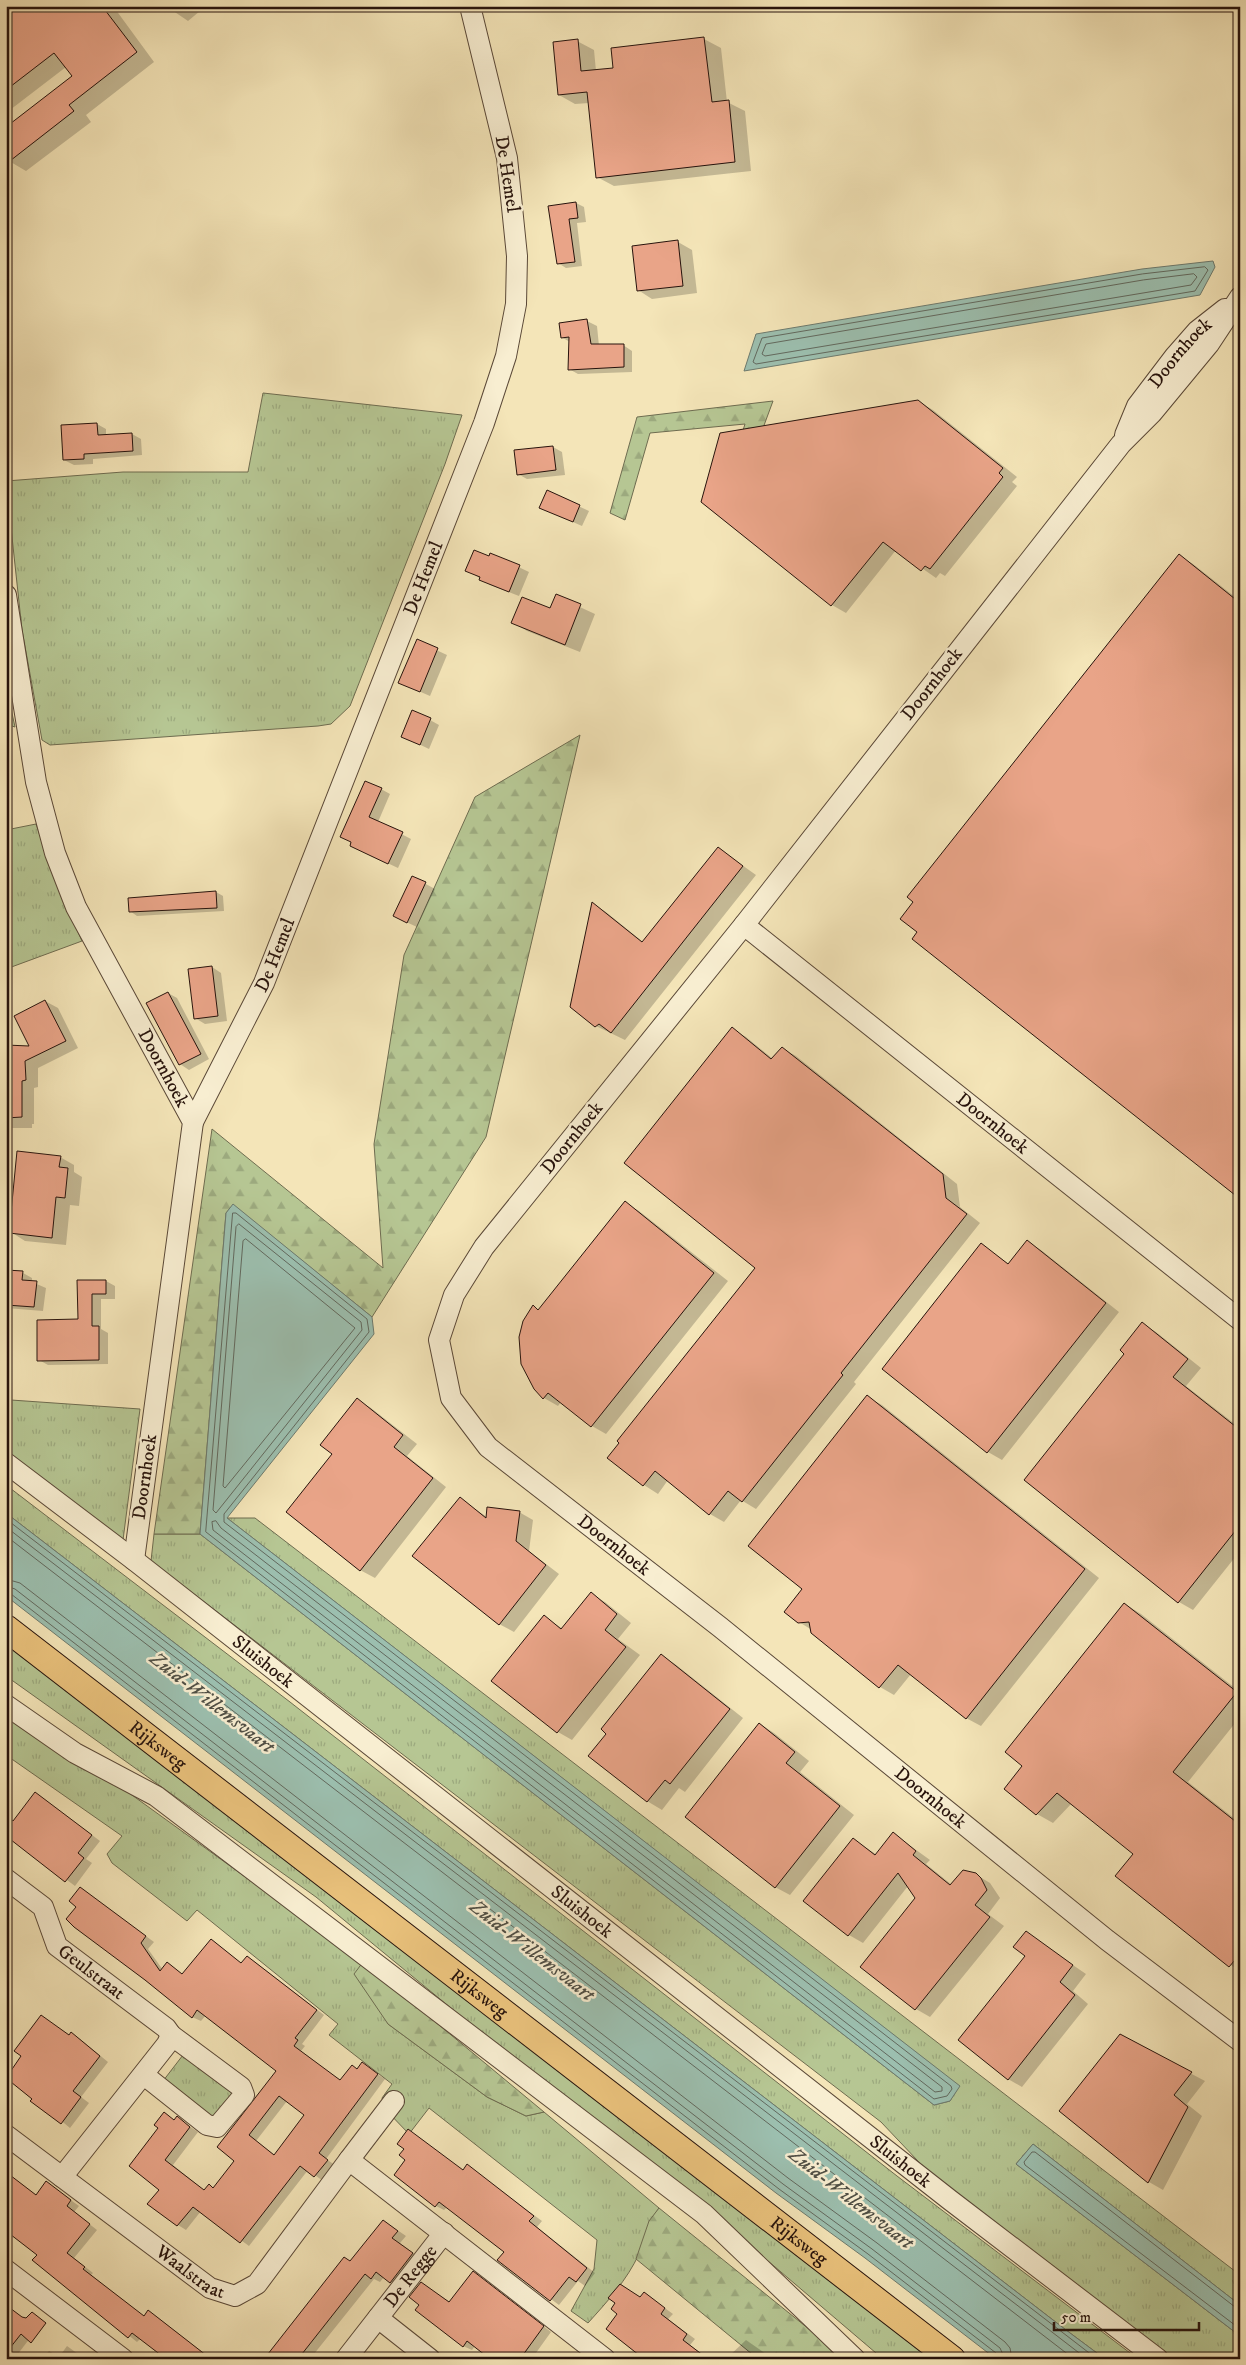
<svg xmlns="http://www.w3.org/2000/svg" width="1246" height="2365" viewBox="0 0 1246 2365" font-family="'IM FELL DW Pica',serif">
	<style>
		.grass { fill: url(#grass-tufts); stroke: #6e6c50 }
		.forest { fill: url(#forest-firs); stroke: #6e6c50 }
		.water { fill: #9cbfaf; stroke: #6d7a6e }
		.shadow { fill: #0003; fill-rule: evenodd }
		.lines { fill: none; stroke-linecap: round; stroke-linejoin: round }
		.shore { stroke: #62695e; stroke-width: 1 }
		.building { fill: #e9a488; stroke: #27130c; fill-rule: evenodd }
		.minor-casing { stroke: #5a4837; stroke-width: 22 }
		.major-casing { stroke: #27130c; stroke-width: 28 }
		.minor { stroke: #f8eed1; stroke-width: 20 }
		.major { stroke: #eac27c; stroke-width: 26 }
		.labels { text-anchor: middle; dominant-baseline: central; stroke-width: 5; stroke-linejoin: round; paint-order: stroke }
		.street-label { font-size: 19px; fill: #27130c; stroke: #f8eed1 }
		.water-label { font-size: 20px; font-style: italic; fill: #504f45; stroke: #f8eed1 }
	</style>
	<defs>
		<pattern id="grass-tufts" width="24" height="20" patternUnits="userSpaceOnUse" patternTransform="scale(1.25)"><rect width="24" height="20" fill="#b6c693"/><path d="M3 7l-1-3M5 7V3M7 7l1-3M15 17l-1-3M17 17v-4M19 17l1-3" fill="none" stroke="#9ca97e"/></pattern>
		<pattern id="forest-firs" width="22" height="20" patternUnits="userSpaceOnUse" patternTransform="scale(1.25)"><rect width="22" height="20" fill="#b6c693"/><path d="M5 1l3.5 6h-7zM16 11l3.5 6h-7z" fill="#9ca97e"/></pattern>
	</defs>
	<rect width="100%" height="100%" fill="#f4e5b8"/>
	<filter id="stains"><feTurbulence type="fractalNoise" baseFrequency=".004" numOctaves="4"/><feColorMatrix values="0 0 0 0 .2 0 0 0 0 .09 0 0 0 0 .02 0 0 0 .5 -.17"/></filter>
	<radialGradient id="worn" r=".72"><stop offset=".6" stop-color="#630" stop-opacity="0"/><stop offset="1" stop-color="#630" stop-opacity=".3"/></radialGradient>
	<g class="grass">
		<path d="M263,393L462,415L445,464L350,706L331,724L318,726L50,745L42,740L22,630L6,481L123,472H248Z"/>
		<path d="M6,686L15,727L6,724Z"/>
		<path d="M36,824L60,891L82,941L6,969V830Z"/>
		<path d="M6,1397L11,1400L140,1409L123,1540L6,1451Z"/>
		<path d="M6,1485L290,1702L897,2176L1138,2359H1105L1066,2330L6,1513Z"/>
		<path d="M227,1518H255L1240,2275V2305L1033,2144L1016,2164L1240,2336V2359H1169L935,2179L881,2122L151,1561L154,1534H200L934,2105L950,2101L959,2086Z"/>
		<path d="M6,1639L937,2359H883L720,2220L553,2092L316,1897L6,1676Z"/>
		<path d="M6,1704L363,1962L388,2024L487,2097L526,2116L544,2112L659,2208C646,2226 647,2236 639,2254C627,2280 607,2302 588,2323L571,2311L594,2269L597,2240L429,2108L409,2134L385,2109L382,2098L392,2084L329,2035L338,2024L197,1910L187,1921L112,1863L107,1854L122,1836L6,1755Z"/>
		<path d="M183,2055L237,2097L216,2120L163,2081Z"/>
	</g>
	<g class="forest">
		<path d="M773,401L732,512L719,507L745,424L650,433L625,520L610,513L637,417Z"/>
		<path d="M580,735L486,1137L372,1317L233,1205L226,1213L200,1534H154L212,1129L383,1268L374,1144L404,955L475,797Z"/>
		<path d="M363,1962L544,2112L526,2116L487,2097L388,2024L354,1974Z"/>
		<path d="M659,2208L846,2359H758L636,2259L649,2221Z"/>
	</g>
	<g class="water">
		<path d="M1213,261L1215,267L1200,295L744,371L756,334L1142,269Z"/>
		<path d="M233,1204L372,1317L374,1334L227,1518L960,2086L950,2101L934,2105L200,1534L226,1213Z"/>
		<path d="M6,1513L1066,2330L1105,2359H996L865,2258L776,2193L6,1596Z"/>
		<path d="M1033,2144L1240,2305V2336L1016,2164Z"/>
	</g>
	<g class="shadow">
		<path d="M12,6H113L154,62L86,115L91,122L26,171L9,161L74,77L66,67L6,113V11Z"/>
		<path d="M166,6H206L188,21Z"/>
		<path d="M704,39L721,48L727,102L745,111L751,171L614,186L597,177L589,103L575,104L559,95L577,41L594,50L596,71L614,69Z"/>
		<path d="M576,203L584,207L586,222L577,223L582,266L566,268L558,263L550,207Z"/>
		<path d="M678,242L692,250L697,293L652,299L638,290Z"/>
		<path d="M587,321L597,326L599,346L623,345L632,351V372L578,374L569,369L570,342L563,338Z"/>
		<path d="M918,401L933,410L1017,477L1012,482L1017,486L945,576L940,573L936,578L896,550L846,613L832,605L702,502Z"/>
		<path d="M97,424L106,429V436L132,434L141,439L142,455L93,459V464L74,465L64,460Z"/>
		<path d="M553,447L562,452L565,475L527,479L518,474Z"/>
		<path d="M548,492L589,511L582,526L550,512Z"/>
		<path d="M491,554L529,572L519,596L490,585L467,570L489,557Z"/>
		<path d="M1179,556L1193,564L1240,601V1198Z"/>
		<path d="M556,596L595,614L580,652L527,631L513,622L550,610Z"/>
		<path d="M417,641L447,655L430,696L400,683Z"/>
		<path d="M430,720L439,725L429,749L402,736Z"/>
		<path d="M381,789L390,794L378,822L411,839L398,868L351,846Z"/>
		<path d="M718,848L756,875L625,1040L596,1026L571,1006L593,904L606,912L643,942Z"/>
		<path d="M413,877L435,889L417,927L404,921Z"/>
		<path d="M216,892L223,896L224,911L137,916L130,911Z"/>
		<path d="M212,967L221,973L227,1021L205,1024L195,1018Z"/>
		<path d="M168,993L177,998L209,1059L189,1070L180,1064Z"/>
		<path d="M45,1001L58,1008L78,1048L38,1068V1087L34,1088V1124H32V1128H6V1055L31,1047Z"/>
		<path d="M732,1029L746,1037L773,1059L782,1048L796,1056L957,1184L960,1207L980,1223L854,1382L856,1384L756,1509L741,1500L724,1522L710,1514L668,1480L658,1494L644,1485L609,1458L757,1268Z"/>
		<path d="M60,1157L74,1165V1172L82,1177L79,1206L70,1205L66,1245L25,1241L11,1232Z"/>
		<path d="M625,1203L639,1211L728,1281L606,1434L592,1426L561,1402L558,1406L544,1398L530,1382L521,1359L533,1307L539,1310Z"/>
		<path d="M1027,1242L1041,1250L1119,1312L1002,1460L988,1452L981,1245L1009,1264Z"/>
		<path d="M6,1271L23,1273L32,1278V1282L46,1288L43,1311L6,1308Z"/>
		<path d="M106,1281L115,1286V1299H101V1329L108,1333V1364L48,1365L39,1360L79,1320L78,1282Z"/>
		<path d="M1142,1324L1156,1332L1201,1368L1186,1386L1240,1428V1551L1193,1610L1179,1602L1025,1480L1126,1353Z"/>
		<path d="M867,1397L882,1405L1099,1578L981,1726L966,1718L911,1674L894,1695L880,1687L812,1633V1630L799,1622L804,1589Z"/>
		<path d="M357,1400L371,1408L417,1444L407,1456L446,1487L375,1578L360,1570L334,1454Z"/>
		<path d="M460,1499L487,1517L519,1512L533,1520L529,1551L559,1574L514,1632L499,1624Z"/>
		<path d="M591,1594L605,1602L631,1623L618,1639L640,1655L572,1740L558,1732L493,1681L544,1617L563,1629Z"/>
		<path d="M1125,1604L1141,1614L1240,1692V1717L1188,1782L1240,1823V1972L1117,1876L1135,1854L1072,1803L1053,1823L1037,1814L1006,1789L1024,1765Z"/>
		<path d="M661,1656L675,1664L743,1718L685,1792L679,1788L662,1810L647,1801L608,1733Z"/>
		<path d="M760,1724L774,1733L809,1761L800,1772L854,1815L790,1895L775,1887Z"/>
		<path d="M36,1793L100,1841L86,1859L92,1863L75,1886L12,1839L8,1844L6,1843V1815L14,1821Z"/>
		<path d="M894,1834L930,1860L926,1864L952,1885L975,1874L990,1883L1000,1898L988,1914L1004,1926L930,2017L916,2009L862,1966L917,1898L908,1886L863,1943L849,1935L805,1901L853,1839L877,1855Z"/>
		<path d="M80,1888L154,1942L148,1949L163,1970L167,1964L184,1975L219,1946L242,1964L247,1958L255,1962L324,2015L302,2044L305,2046L301,2051L341,2081L362,2064L385,2079L326,2159L335,2165L323,2181L308,2170L249,2246L201,2211L186,2230L178,2225L149,2204L161,2189L131,2166L177,2118L198,2132L173,2165L205,2191L209,2186L214,2189L236,2161L277,2070L206,2015L201,2021L192,2017L77,1907ZM287,2101L306,2115L275,2155L256,2141Z"/>
		<path d="M1026,1933L1086,1974L1073,1991L1088,2004L1022,2087L1008,2079L1026,1956Z"/>
		<path d="M41,2016L70,2036L71,2034L80,2039L108,2062L81,2097L89,2103L70,2128L34,2098Z"/>
		<path d="M1120,2036L1205,2081L1187,2104L1202,2116L1163,2190L1149,2182L1060,2111Z"/>
		<path d="M467,2166L542,2221L537,2227L595,2273L585,2286L578,2281L559,2305L499,2260L506,2252L447,2207L444,2210L436,2206Z"/>
		<path d="M6,2172L37,2196L47,2183L79,2206L74,2212L97,2230L74,2258L93,2273L91,2275L145,2317L149,2312L157,2317L211,2359H168L141,2338L137,2342L34,2260L38,2254L6,2229Z"/>
		<path d="M384,2221L406,2236L400,2243L421,2259L399,2287L384,2277L380,2282L374,2279L310,2359H266Z"/>
		<path d="M481,2278L551,2332L533,2357L535,2359H492L475,2346L472,2350L463,2346L421,2304V2283L450,2302Z"/>
		<path d="M644,2293L673,2314L668,2319L695,2339L690,2345L708,2359H646L640,2298Z"/>
		<path d="M6,2307L37,2329L14,2359H6Z"/>
		<path d="M746,2340L769,2356L767,2359H726Z"/>
		<path d="M67,2346L85,2359H42L49,2351L59,2357Z"/>
	</g>
	<g class="lines">
		<g class="shore">
			<path d="M1205,267L1208,270L1195,291L756,364L753,362L762,338L1142,274Z"/>
			<path d="M1194,274L1197,277L1191,285L765,356L762,354L766,344L1143,280Z"/>
			<path d="M233,1213H236L367,1319L369,1332L224,1514V1522L951,2086L952,2089L947,2096L934,2099L206,1532Z"/>
			<path d="M239,1224L361,1322L362,1330L216,1513L213,1510L236,1227Z"/>
			<path d="M246,1239L355,1328L225,1488L223,1486L243,1241Z"/>
			<path d="M6,1519L1097,2359"/>
			<path d="M216,1521L221,1528L942,2087V2091L935,2092L213,1530L212,1522Z"/>
			<path d="M6,1527L1087,2359"/>
			<path d="M6,1536L1074,2359"/>
			<path d="M6,1579L20,1583L788,2178L877,2243L1005,2342L1010,2348L1012,2359"/>
			<path d="M6,1586L15,1589L783,2184L872,2249L1000,2348L1005,2359"/>
			<path d="M6,1592L11,1594L779,2189L868,2254L996,2353L998,2359"/>
			<path d="M1240,2308L1235,2307L1035,2152H1032L1024,2162L1025,2165L1240,2329"/>
		</g>
	</g>
	<g class="building">
		<path d="M6,6H102L137,52L69,105L74,111L6,164V127L72,76L54,53L6,90Z"/>
		<path d="M704,37L712,102L729,100L735,162L596,178L587,92L558,95L553,42L578,39L581,71L613,68L611,48Z"/>
		<path d="M576,202L578,218L569,219L575,262L557,264L548,206Z"/>
		<path d="M678,240L683,286L637,291L632,246Z"/>
		<path d="M587,319L591,344H624V367L568,370L569,337L561,338L559,323Z"/>
		<path d="M918,400L1003,468L999,473L1003,477L930,569L925,566L921,571L883,542L831,606L701,502L720,433Z"/>
		<path d="M97,423L98,435L132,433L133,451L84,454V459L63,460L61,425Z"/>
		<path d="M553,446L556,470L517,475L514,450Z"/>
		<path d="M547,490L580,505L573,522L539,508Z"/>
		<path d="M474,550L489,556L490,553L520,565L509,592L479,580L480,577L465,571Z"/>
		<path d="M1179,554L1240,603V1199L912,939L917,932L900,919L913,902L907,897Z"/>
		<path d="M556,594L581,604L565,645L511,623L522,597L550,608Z"/>
		<path d="M417,639L438,648L420,692L398,683Z"/>
		<path d="M412,710L431,718L420,745L401,737Z"/>
		<path d="M365,781L382,788L369,817L403,832L388,864L350,846L351,842L340,837Z"/>
		<path d="M718,847L743,866L611,1033L599,1024L595,1027L570,1007L592,902L642,942Z"/>
		<path d="M412,876L426,882L407,923L393,916Z"/>
		<path d="M216,891L217,908L129,912L128,898Z"/>
		<path d="M212,966L218,1016L194,1019L188,969Z"/>
		<path d="M168,992L201,1054L179,1065L146,1003Z"/>
		<path d="M45,1000L66,1041L25,1061L26,1080L22,1081V1117L6,1118V1045L29,1046L14,1016Z"/>
		<path d="M732,1027L771,1059L782,1047L943,1174L946,1198L967,1214L841,1373L843,1375L742,1502L728,1491L709,1515L655,1471L643,1486L607,1458L619,1443L617,1441L755,1268L624,1163Z"/>
		<path d="M17,1151L61,1156L59,1167L68,1168L65,1198L56,1197L52,1238L9,1233Z"/>
		<path d="M625,1201L714,1273L591,1427L548,1393L543,1399L534,1389L521,1364L519,1337L523,1321L533,1305L538,1310Z"/>
		<path d="M1027,1240L1106,1303L987,1453L882,1369L981,1243L1008,1264Z"/>
		<path d="M6,1270L23,1271L22,1280L37,1281L34,1307L6,1305Z"/>
		<path d="M77,1280H106V1294H92V1326H99V1360L37,1361V1320L78,1319Z"/>
		<path d="M1142,1322L1188,1359L1173,1377L1240,1430V1525L1178,1603L1024,1480L1124,1354L1120,1350Z"/>
		<path d="M867,1395L1085,1569L966,1719L898,1665L879,1688L811,1633L809,1622L798,1623L784,1612L802,1589L748,1546Z"/>
		<path d="M357,1398L403,1435L394,1447L433,1478L360,1571L286,1512L332,1454L320,1445Z"/>
		<path d="M460,1497L486,1518L487,1507L520,1511L516,1541L546,1565L499,1625L412,1556Z"/>
		<path d="M591,1592L617,1614L605,1630L626,1647L557,1733L491,1681L544,1615L561,1629Z"/>
		<path d="M1124,1603L1237,1692L1173,1772L1240,1825V1954L1229,1967L1115,1876L1133,1854L1057,1793L1036,1815L1004,1789L1022,1766L1005,1752Z"/>
		<path d="M661,1654L730,1709L670,1784L665,1780L647,1802L588,1756L606,1734L601,1729Z"/>
		<path d="M759,1723L795,1752L786,1763L840,1806L775,1888L685,1817Z"/>
		<path d="M35,1792L92,1835L78,1853L84,1858L65,1882L6,1836V1816L13,1821Z"/>
		<path d="M893,1832L916,1851L913,1855L950,1885L963,1870L976,1873L981,1878L987,1890L975,1905L990,1917L915,2010L860,1967L915,1898L898,1873L848,1936L803,1901L853,1838L875,1855Z"/>
		<path d="M80,1887L146,1936L141,1943L160,1971L167,1962L182,1974L211,1939L241,1963L247,1956L317,2010L295,2038L298,2040L294,2046L340,2080L352,2065L357,2069L362,2062L378,2074L319,2153L328,2160L314,2177L300,2166L240,2243L193,2207L177,2226L147,2204L159,2190L129,2166L158,2128L154,2125L164,2112L174,2120L177,2116L190,2127L165,2160L204,2190L209,2184L213,2188L234,2161L217,2147L276,2071L197,2010L192,2018L145,1980L74,1927L66,1919L76,1907L69,1901ZM279,2096L304,2115L274,2155L249,2135Z"/>
		<path d="M1026,1931L1073,1965L1060,1982L1075,1995L1008,2080L958,2040L1025,1956L1013,1947Z"/>
		<path d="M41,2015L69,2035L71,2032L100,2056L73,2091L81,2097L61,2124L30,2101L32,2099L6,2078L21,2056L14,2051Z"/>
		<path d="M1120,2034L1192,2072L1174,2095L1188,2107L1148,2183L1059,2111Z"/>
		<path d="M408,2129L463,2170L467,2164L534,2216L529,2221L587,2268L576,2282L569,2277L550,2301L497,2260L504,2252L439,2202L435,2207L394,2175L405,2160L399,2155L404,2149L397,2144Z"/>
		<path d="M6,2172L36,2195L46,2181L71,2200L67,2206L90,2224L67,2253L85,2267L83,2269L144,2316L148,2310L211,2359H166L132,2333L128,2338L32,2260L37,2255L6,2231Z"/>
		<path d="M383,2220L398,2231L392,2238L413,2253L390,2283L376,2272L371,2279L365,2274L298,2359H264L344,2257L350,2261Z"/>
		<path d="M473,2271L544,2326L520,2359H490L467,2341L463,2347L415,2310L419,2305L409,2297L421,2282L449,2302Z"/>
		<path d="M620,2284L640,2297L644,2292L665,2308L661,2314L687,2334L683,2340L708,2359H644L606,2329L617,2314L611,2309L615,2303L608,2298Z"/>
		<path d="M6,2305L22,2317L26,2318L32,2312L46,2323L31,2343L21,2334L6,2353Z"/>
	</g>
	<g class="lines">
		<g class="minor-casing">
			<g id="minor">
				<path id="s1" d="M1240,297L1209,344L1152,413L1121,444L744,925L484,1247L454,1295L439,1340L451,1398L488,1447L720,1627L1107,1940L1240,2041"/>
				<path id="s2" d="M1125,435L1137,406L1175,356L1197,331L1225,309"/>
				<path id="s3" d="M6,595L36,782L55,853L76,907L193,1122L134,1560"/>
				<path id="s4" d="M744,925L1240,1320"/>
				<path id="s5" d="M193,1122L264,983L484,423L506,356L516,304L517,256L507,158L470,6"/>
				<path id="s6" d="M6,1463L134,1560L950,2200L1158,2359"/>
				<path d="M6,1705L75,1753L156,1796L704,2214L855,2359"/>
				<path id="s7" d="M6,1879L43,1907L57,1946L166,2028L171,2035L167,2044L62,2177"/>
				<path d="M144,2075L207,2125L217,2127L244,2095L241,2087L171,2035"/>
				<path id="s8" d="M6,2135L210,2288L235,2296L257,2284L349,2160L605,2359"/>
				<path d="M349,2160L394,2101"/>
				<path d="M6,2270L123,2359"/>
				<path d="M378,2318L430,2359"/>
				<path id="s9" d="M346,2359L444,2233"/>
			</g>
		</g>
		<g class="major-casing">
			<g id="major">
				<path id="s10" d="M6,1628L952,2359"/>
			</g>
		</g>
		<use href="#minor" class="minor"/>
		<use href="#major" class="major"/>
	</g>
	<g class="labels">
		<g class="street-label">
			<text transform="translate(507 174) rotate(81)">De Hemel</text>
			<text stroke="none"><textPath href="#s2" startOffset="100">Doornhoek</textPath></text>
			<text stroke="none"><textPath href="#s5" startOffset="591">De Hemel</textPath></text>
			<text transform="translate(932 684) rotate(-52)">Doornhoek</text>
			<text stroke="none"><textPath href="#s5" startOffset="186">De Hemel</textPath></text>
			<text stroke="none"><textPath href="#s3" startOffset="504">Doornhoek</textPath></text>
			<text stroke="none"><textPath href="#s4" startOffset="318">Doornhoek</textPath></text>
			<text transform="translate(572 1138) rotate(-51)">Doornhoek</text>
			<text transform="translate(145 1477) rotate(-82)">Doornhoek</text>
			<text stroke="none"><textPath href="#s1" startOffset="1599">Doornhoek</textPath></text>
			<text stroke="none"><textPath href="#s6" startOffset="325">Sluishoek</textPath></text>
			<text stroke="none"><textPath href="#s10" startOffset="192">Rijksweg</textPath></text>
			<text stroke="none"><textPath href="#s1" startOffset="2004">Doornhoek</textPath></text>
			<text stroke="none"><textPath href="#s6" startOffset="730">Sluishoek</textPath></text>
			<text stroke="none"><textPath href="#s7" startOffset="131">Geulstraat</textPath></text>
			<text stroke="none"><textPath href="#s10" startOffset="598">Rijksweg</textPath></text>
			<text stroke="none"><textPath href="#s6" startOffset="1135">Sluishoek</textPath></text>
			<text stroke="none"><textPath href="#s10" startOffset="1002">Rijksweg</textPath></text>
			<text stroke="none"><textPath href="#s8" startOffset="230">Waalstraat</textPath></text>
			<text stroke="none"><textPath href="#s9" startOffset="105">De Regge</textPath></text>
		</g>
		<g class="water-label">
			<text transform="translate(212 1703) rotate(38)">Zuid-Willemsvaart</text>
			<text transform="translate(532 1951) rotate(38)">Zuid-Willemsvaart</text>
			<text transform="translate(851 2199) rotate(38)">Zuid-Willemsvaart</text>
		</g>
	</g>
	<rect width="1246" height="2365" fill="none" stroke="#f4e5b8" stroke-width="25"/>
	<rect x="8" y="8" width="1231" height="2350" fill="none" stroke="#27130c" stroke-width="2.5"/>
	<rect x="12" y="12" width="1221" height="2340" fill="none" stroke="#27130c"/>
	<path d="M1054 2322v8h145v-8" fill="none" stroke="#27130c" stroke-width="2.5"/>
	<text x="1061" y="2322" font-size="15" fill="#27130c" stroke="#f8eed1" stroke-width="4" paint-order="stroke">50 m</text>
	<rect width="100%" height="100%" filter="url(#stains)"/>
	<rect width="100%" height="100%" fill="url(#worn)"/>
</svg>
